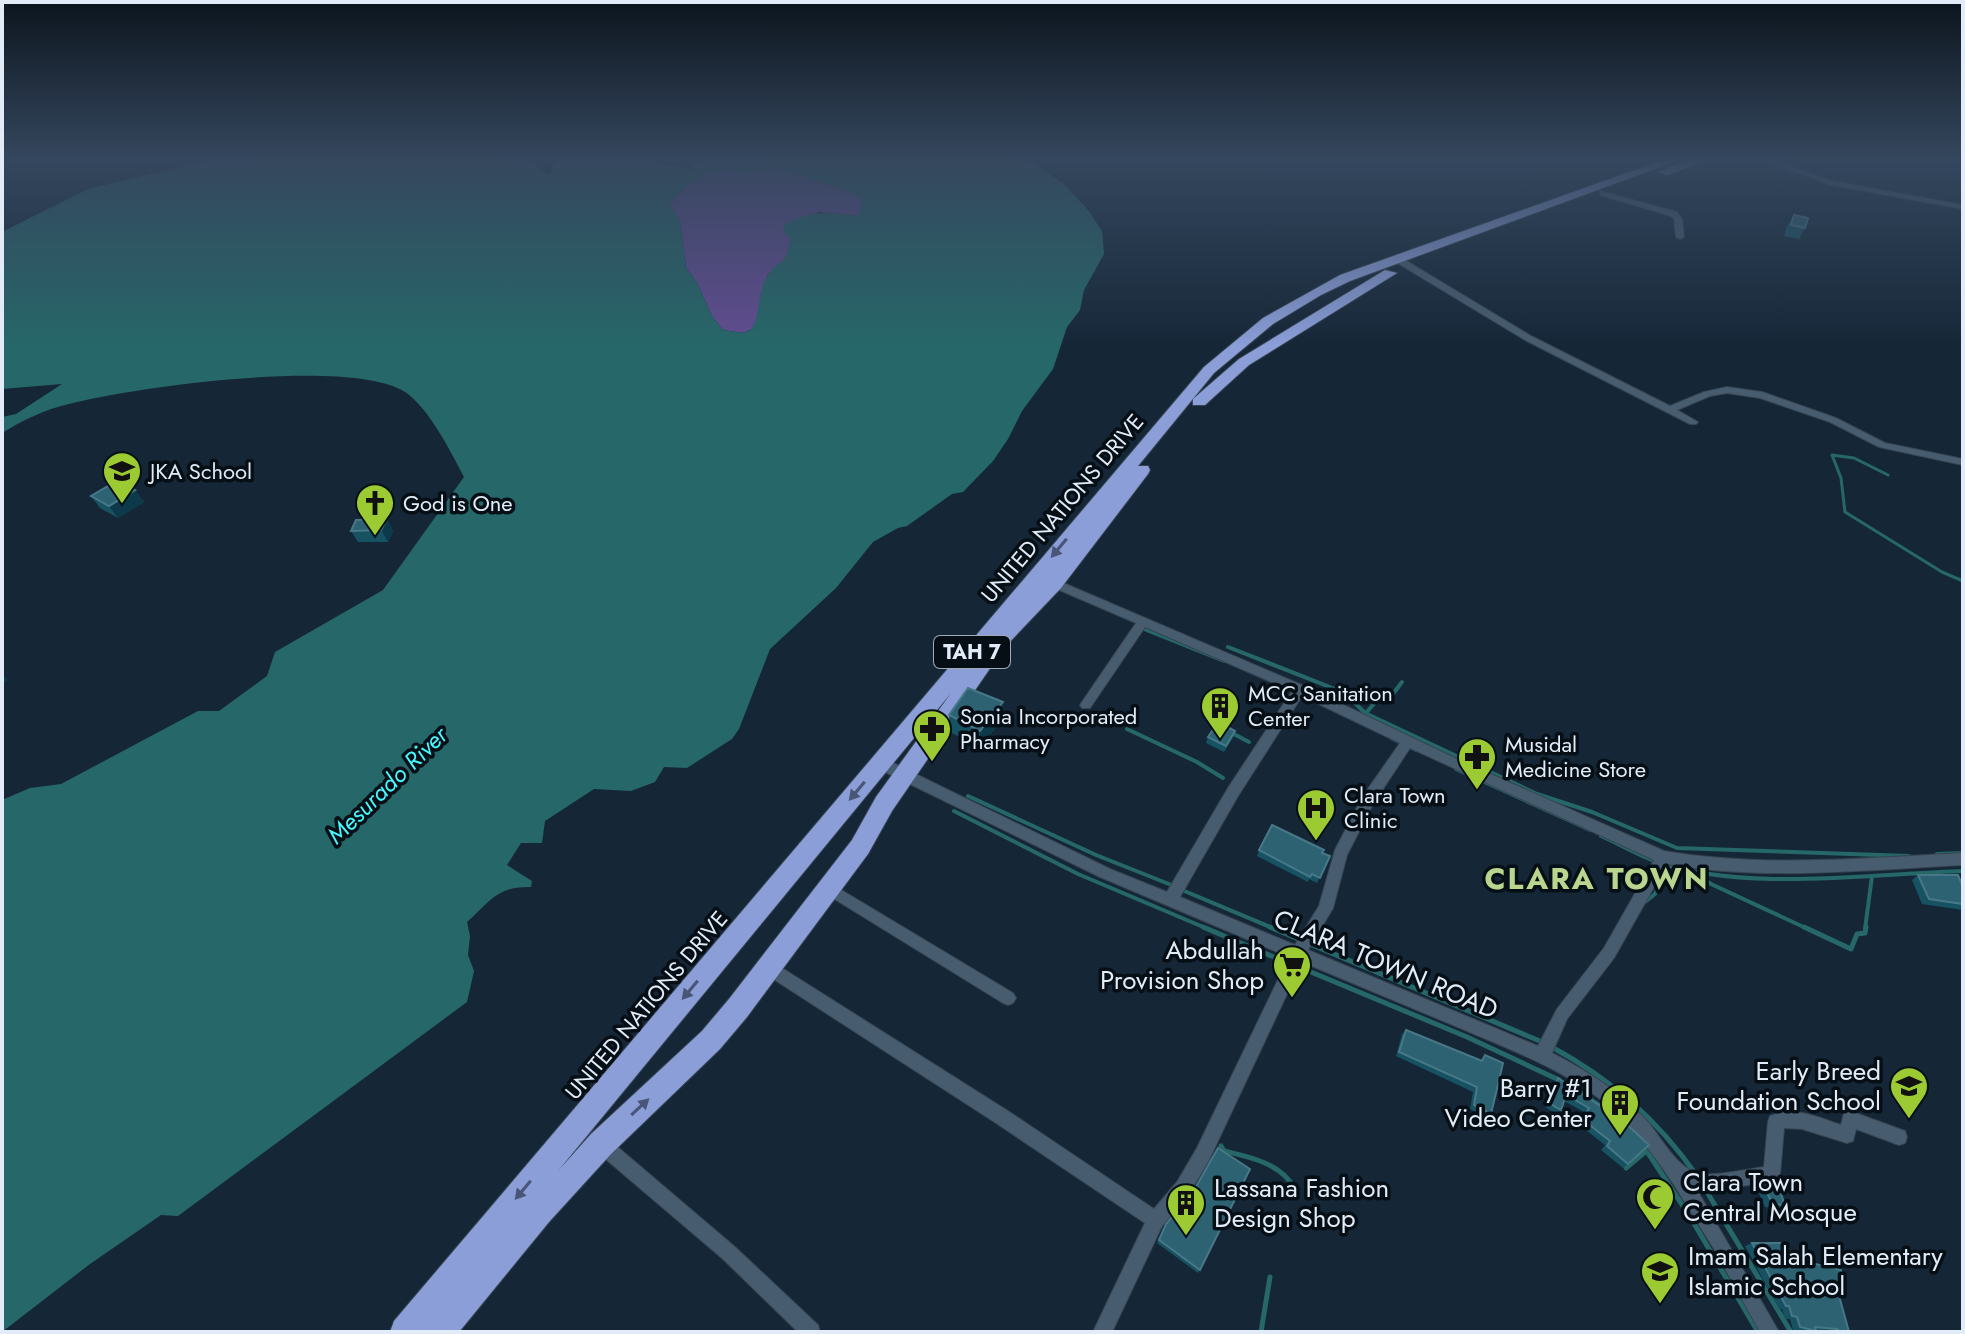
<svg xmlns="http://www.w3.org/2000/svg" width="1965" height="1334" viewBox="0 0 1965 1334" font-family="Jost,sans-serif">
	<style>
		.forest { fill: #624d91 }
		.water { fill: #266769; fill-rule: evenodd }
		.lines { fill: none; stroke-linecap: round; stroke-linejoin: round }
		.stream-far2 { stroke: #266769; stroke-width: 3 }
		.stream-far1 { stroke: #266769; stroke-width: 4 }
		.stream { stroke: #266769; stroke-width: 5 }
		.minor-casing { stroke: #374452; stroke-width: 2 }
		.trunk-casing { stroke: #374452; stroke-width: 2 }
		.minor { fill: #485c6f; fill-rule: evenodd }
		.trunk { fill: #8b9ed8; fill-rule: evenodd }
		.wall { fill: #165262 }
		.shaded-wall { fill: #0d3a4a }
		.building { fill: #2c6272; stroke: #487887; stroke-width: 2 }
		.oneway { fill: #495677 }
		.labels { text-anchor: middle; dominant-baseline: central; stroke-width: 7; stroke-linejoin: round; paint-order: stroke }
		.shield { fill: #070f16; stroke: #a0aab4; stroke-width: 2 }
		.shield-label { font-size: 20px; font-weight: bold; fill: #e1ecf8 }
		.poi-label { font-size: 22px; fill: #e1ecf8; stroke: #070f16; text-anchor: start }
		.street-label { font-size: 22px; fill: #e1ecf8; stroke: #070f16 }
		.water-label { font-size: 24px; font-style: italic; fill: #46f8fe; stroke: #070f16 }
		.near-poi-label { font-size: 26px; fill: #e1ecf8; stroke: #070f16; text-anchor: end }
		.near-street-label { font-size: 26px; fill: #e1ecf8; stroke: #070f16 }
		.district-label { font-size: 30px; font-weight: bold; letter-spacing: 2px; fill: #bad68e; stroke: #070f16 }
	</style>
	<rect width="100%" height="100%" fill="#152737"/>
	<path class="forest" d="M721,168L729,171L781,169L855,193L862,200L860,216L818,212L791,240L786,261L768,274L761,293L759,316L752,329L743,333L723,330L712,316L697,283L686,267L680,222L670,205C678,190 705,171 721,168Z"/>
	<path class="water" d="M214,159H531L539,170L550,175L555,159H656L658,164L691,169L697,161L710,159H1028L1065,185L1088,210L1102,231L1104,254L1084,290L1080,310L1067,327L1053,369L1022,411L1008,439L993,461L963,492L952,494L907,526L898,528L873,542L836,588L770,649L739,729L732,739L687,768L664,767L655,782L631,791L594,789L545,821L542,843H521L507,865L532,881L531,887C497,886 491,901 467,922L470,936L468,955L474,971L467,1002L178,1216L161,1215L90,1264L2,1332V800L30,788L61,784L198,711H219L267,676L275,652L383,590L464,477C451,452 429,408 405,392C351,357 134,387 69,404C45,409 22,421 2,433V417L16,414L62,384L2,389V232L88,189ZM721,168L729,171L781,169L855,193L862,200L859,216C828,213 815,209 785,224L783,231L791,240C784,270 780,257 768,275C757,291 761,312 752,329L743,333L723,330L712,316L697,283L686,267L680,222L670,205C677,190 705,172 721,168Z"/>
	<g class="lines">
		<path class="stream-far2" d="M1888,475L1854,458L1832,455L1841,478L1845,512L1942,572L1963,581"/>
		<g class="stream-far1">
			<path d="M1139,627L1224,661"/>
			<path d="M1228,647L1335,689L1349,697L1365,713L1537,794L1592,812L1677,848L1909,856"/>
			<path d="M1366,713L1385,691L1393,694L1402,682"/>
			<path d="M1127,729L1197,762L1223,778"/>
			<path d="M1230,732L1249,742"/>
			<path d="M1391,738L1416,750"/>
			<path d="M1456,769L1590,830"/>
			<path d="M968,796L1096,855L1174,886"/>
			<path d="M954,811L1078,874L1208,929"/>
			<path d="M1601,836C1619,844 1638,855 1657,862C1745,892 1870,874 1963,871"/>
			<path d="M1937,854L1963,853"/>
			<path d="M1696,873L1711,884L1808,929"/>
			<path d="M1182,890L1275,929"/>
			<path d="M1645,902L1655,894L1667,865"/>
			<path d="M1865,929L1872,876"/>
		</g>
		<g class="stream">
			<path d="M1203,927L1288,963"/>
			<path d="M1270,927L1542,1042"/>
			<path d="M1804,927L1851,949L1857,934L1865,933L1866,927"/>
			<path d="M1299,967L1467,1037L1559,1080"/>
			<path d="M1550,1046C1611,1079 1658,1120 1697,1176"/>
			<path d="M1570,1086L1606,1110"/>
			<path d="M1221,1146L1224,1151C1249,1157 1281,1163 1294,1188"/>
			<path d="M1644,1147L1689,1215L1758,1332"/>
			<path d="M1626,1168L1645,1152"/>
			<path d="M1704,1187L1791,1332"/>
			<path d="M1261,1332L1270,1277"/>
		</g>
		<g class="minor-casing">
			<g id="minor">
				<path d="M1759,159H1769L1833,181L1963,205V209L1831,185Z"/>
				<path d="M1600,191L1677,212L1682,219L1684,237L1680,239L1676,237L1674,219L1671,216L1600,195Z"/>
				<path d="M1394,257H1400L1531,336L1670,406L1704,392L1727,387L1762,392L1836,418L1885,443L1963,459V465L1879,447L1830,422L1760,398L1727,393L1710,396L1677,410L1698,422L1696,424H1690L1525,340L1394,261Z"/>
				<path d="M1054,579L1304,686L1457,759L1664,851C1764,868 1863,858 1963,853V865C1864,870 1765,881 1667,864L1614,958L1567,1019L1552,1053C1587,1071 1620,1091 1647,1121C1662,1138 1678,1172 1703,1174C1717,1176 1748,1169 1764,1167L1768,1122L1770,1116C1795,1106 1817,1117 1841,1125L1844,1113L1850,1111L1905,1131L1907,1137L1905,1143L1899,1145L1856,1129L1853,1141L1847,1143L1802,1129L1784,1128L1780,1174L1778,1180L1772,1182L1702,1191L1697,1190L1779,1332H1760L1714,1249L1676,1188C1658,1161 1637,1131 1611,1108C1569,1071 1511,1050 1460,1028C1407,1006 1355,984 1302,962L1209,1160L1189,1194L1162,1226L1112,1332H1093L1145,1223L996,1123L764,973L762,968L764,963L769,961L774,963L1008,1111L1154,1209L1177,1182L1197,1148L1289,957L1100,877L875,767L874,763L875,759L880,758L885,759L1110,869L1167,892L1228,788L1292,691L1145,627L1090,708H1082L1080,705L1082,702L1136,623L1050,586L1048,583ZM1302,696L1400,743L1363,796L1335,850L1319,906L1295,945L1180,897L1238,796ZM1410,748L1654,860L1604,948L1557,1009L1538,1046L1308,950L1333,908L1347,855L1373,804Z"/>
				<path d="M828,882L1013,993L1016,998L1013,1003L1008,1005L1003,1003L823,892L821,888L823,884Z"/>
				<path d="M601,1136L607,1138L735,1247L818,1325L820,1332H798L723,1259L595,1150L593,1144L595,1138Z"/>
			</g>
		</g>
		<g class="trunk-casing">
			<g id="trunk">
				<path d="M1666,159H1682L1350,281L1321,295L1273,324L1214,373L1138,466H1148L1150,470L1148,474L1061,588L1004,648L892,811L868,854L747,1017L720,1049L611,1154L549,1222L459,1332H390L394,1321L1204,367L1263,318L1340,275ZM951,693L876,797L852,840L729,999L702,1031L591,1134L558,1171Z"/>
				<path d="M1690,159H1707L1668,175L1658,172Z"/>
				<path d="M1385,270L1397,273L1249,365L1205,405H1193V399L1239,359Z"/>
			</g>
		</g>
		<use href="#minor" class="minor"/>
		<use href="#trunk" class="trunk"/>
	</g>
	<g class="wall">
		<path d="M1794,215L1805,228L1799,239L1784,236L1787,226Z"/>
		<path d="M135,490L144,502L118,518L100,508L91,496Z"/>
		<path d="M387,519L393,531L388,542H358L351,531Z"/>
		<path d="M949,715L1002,719L980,748L950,732Z"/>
		<path d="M1234,736L1224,752L1206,743L1208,737Z"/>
		<path d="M1259,850L1322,853L1330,856L1317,883L1309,879L1308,882L1257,856Z"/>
		<path d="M1918,875L1963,887V910L1922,904L1912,880Z"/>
		<path d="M1406,1030L1481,1060L1485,1055L1491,1114L1487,1118L1470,1109L1473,1092L1396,1056L1402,1034Z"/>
		<path d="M1558,1078L1623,1121L1628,1164L1623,1168L1601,1150L1605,1145L1577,1123L1584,1112L1564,1101L1561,1110L1556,1114L1545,1107L1553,1082Z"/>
		<path d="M1762,1183L1785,1206L1778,1209L1765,1207L1756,1187Z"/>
		<path d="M1166,1224L1200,1270L1198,1273L1157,1243Z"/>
		<path d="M1752,1243L1790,1258L1843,1283L1836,1286L1849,1332L1816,1330L1812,1332H1802L1793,1330L1790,1319H1785L1782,1309H1779L1745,1246Z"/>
	</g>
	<g class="shaded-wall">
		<path d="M135,490L144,502L118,518L109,506Z"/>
		<path d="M387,519L393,531L388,542L381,530Z"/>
		<path d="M2,674L8,680L2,684Z"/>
		<path d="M1003,702L1002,719L980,748V731Z"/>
	</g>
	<g class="building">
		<path d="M1794,215L1808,218L1805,228L1791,225Z"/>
		<path d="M117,481L135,490L109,506L91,496Z"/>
		<path d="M387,519L381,530L351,531L356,520Z"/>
		<path d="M968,688L1003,702L980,731L949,715Z"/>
		<path d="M1218,722L1235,731L1226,746L1208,737Z"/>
		<path d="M1272,825L1324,850L1322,853L1330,856L1320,878L1312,874L1310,877L1259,850Z"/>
		<path d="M1918,875H1958L1963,887V904L1929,899Z"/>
		<path d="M1406,1030L1482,1061L1485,1055L1503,1063L1491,1114L1474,1105L1477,1087L1399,1052Z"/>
		<path d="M1558,1078L1623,1121L1649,1145L1628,1164L1607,1146L1610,1141L1582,1119L1589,1108L1566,1095L1561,1110L1549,1103Z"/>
		<path d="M1218,1148L1250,1169L1200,1270L1159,1240L1166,1224L1193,1192Z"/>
		<path d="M1762,1183L1779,1187L1785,1206L1772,1203Z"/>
		<path d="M1752,1243H1787L1790,1258L1841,1270L1843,1283L1835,1281L1849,1332H1841L1837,1329L1815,1327L1816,1331L1800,1327L1797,1317L1792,1316L1789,1306H1786Z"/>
	</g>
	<defs><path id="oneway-solid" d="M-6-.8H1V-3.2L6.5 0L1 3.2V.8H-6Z" transform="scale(2)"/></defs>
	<g class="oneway">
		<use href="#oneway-solid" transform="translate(1059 548) rotate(130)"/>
		<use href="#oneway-solid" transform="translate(857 791) rotate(130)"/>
		<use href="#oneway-solid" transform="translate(690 990) rotate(130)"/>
		<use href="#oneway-solid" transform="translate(640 1107) rotate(-43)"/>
		<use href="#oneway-solid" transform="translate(523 1190) rotate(130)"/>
	</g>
	<linearGradient id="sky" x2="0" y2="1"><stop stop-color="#0c151e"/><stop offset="0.46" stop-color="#35475e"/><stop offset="1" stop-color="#35475e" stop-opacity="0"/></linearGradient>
	<rect width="1965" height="346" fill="url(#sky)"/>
	<defs>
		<g id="school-pin" transform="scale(2)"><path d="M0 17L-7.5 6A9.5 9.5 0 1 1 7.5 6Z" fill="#9cca32" stroke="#070f16"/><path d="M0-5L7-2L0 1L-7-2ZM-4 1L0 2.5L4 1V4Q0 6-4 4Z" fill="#111"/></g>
		<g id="church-pin" transform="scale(2)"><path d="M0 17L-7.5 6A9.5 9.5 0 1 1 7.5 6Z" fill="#9cca32" stroke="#070f16"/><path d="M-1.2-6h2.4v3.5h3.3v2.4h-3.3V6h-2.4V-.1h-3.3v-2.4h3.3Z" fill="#111"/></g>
		<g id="building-pin" transform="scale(2)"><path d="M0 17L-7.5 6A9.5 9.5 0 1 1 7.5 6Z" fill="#9cca32" stroke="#070f16"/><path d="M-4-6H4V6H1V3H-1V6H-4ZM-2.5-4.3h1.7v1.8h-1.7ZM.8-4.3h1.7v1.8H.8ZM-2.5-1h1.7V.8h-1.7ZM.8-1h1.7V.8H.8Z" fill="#111"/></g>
		<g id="pharmacy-pin" transform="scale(2)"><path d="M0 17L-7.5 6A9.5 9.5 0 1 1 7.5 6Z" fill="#9cca32" stroke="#070f16"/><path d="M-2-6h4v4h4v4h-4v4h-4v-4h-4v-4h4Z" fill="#111"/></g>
		<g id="hospital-pin" transform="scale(2)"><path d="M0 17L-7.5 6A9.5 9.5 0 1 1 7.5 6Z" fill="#9cca32" stroke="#070f16"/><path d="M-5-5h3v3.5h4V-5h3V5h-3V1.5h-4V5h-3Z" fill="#111"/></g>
		<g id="supermarket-pin" transform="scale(2)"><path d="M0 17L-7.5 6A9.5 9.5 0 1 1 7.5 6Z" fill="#9cca32" stroke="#070f16"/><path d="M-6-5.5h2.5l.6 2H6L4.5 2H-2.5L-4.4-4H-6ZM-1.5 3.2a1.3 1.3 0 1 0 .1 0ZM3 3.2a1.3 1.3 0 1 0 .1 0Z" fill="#111"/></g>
		<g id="mosque-pin" transform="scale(2)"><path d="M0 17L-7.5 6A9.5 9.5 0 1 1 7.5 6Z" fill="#9cca32" stroke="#070f16"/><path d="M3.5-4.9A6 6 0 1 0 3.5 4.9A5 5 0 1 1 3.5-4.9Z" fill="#111"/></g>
	</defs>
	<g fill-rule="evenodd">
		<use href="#school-pin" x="122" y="471"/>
		<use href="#church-pin" x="375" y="503"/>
		<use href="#building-pin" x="1220" y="706"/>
		<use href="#pharmacy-pin" x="932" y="729"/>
		<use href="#pharmacy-pin" x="1477" y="757"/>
		<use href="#hospital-pin" x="1316" y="808"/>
		<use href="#supermarket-pin" x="1292" y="965"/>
		<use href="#school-pin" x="1909" y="1086"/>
		<use href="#building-pin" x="1620" y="1103"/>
		<use href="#mosque-pin" x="1655" y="1197"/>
		<use href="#building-pin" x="1186" y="1203"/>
		<use href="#school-pin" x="1660" y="1271"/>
	</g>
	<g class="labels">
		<rect class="shield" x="934" y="636" width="76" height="32" rx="6"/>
		<g class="shield-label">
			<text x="972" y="652">TAH 7</text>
		</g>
		<g class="poi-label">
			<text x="150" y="471">JKA School</text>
			<text x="403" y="503">God is One</text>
			<text x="1248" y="693">MCC Sanitation<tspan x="1248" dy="25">Center</tspan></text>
			<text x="960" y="716">Sonia Incorporated<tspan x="960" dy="25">Pharmacy</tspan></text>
			<text x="1505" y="744">Musidal<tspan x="1505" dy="25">Medicine Store</tspan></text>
			<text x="1344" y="795">Clara Town<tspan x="1344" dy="25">Clinic</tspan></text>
		</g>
		<g class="street-label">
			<text transform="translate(1062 508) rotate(-50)">UNITED NATIONS DRIVE</text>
			<text transform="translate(646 1005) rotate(-50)">UNITED NATIONS DRIVE</text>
		</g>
		<g class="water-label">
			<text transform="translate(387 785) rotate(-44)">Mesurado River</text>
		</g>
		<g class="near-poi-label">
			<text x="1264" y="950">Abdullah<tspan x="1264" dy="30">Provision Shop</tspan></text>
			<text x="1881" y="1071">Early Breed<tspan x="1881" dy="30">Foundation School</tspan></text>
			<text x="1592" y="1088">Barry #1<tspan x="1592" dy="30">Video Center</tspan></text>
			<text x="1683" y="1182" text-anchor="start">Clara Town<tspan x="1683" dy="30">Central Mosque</tspan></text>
			<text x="1214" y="1188" text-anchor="start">Lassana Fashion<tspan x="1214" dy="30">Design Shop</tspan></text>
			<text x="1688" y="1256" text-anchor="start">Imam Salah Elementary<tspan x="1688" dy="30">Islamic School</tspan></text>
		</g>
		<g class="near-street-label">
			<text transform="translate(1386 964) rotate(23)">CLARA TOWN ROAD</text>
		</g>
		<g class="district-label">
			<text x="1597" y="878">CLARA TOWN</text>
		</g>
	</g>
	<rect width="1965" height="1334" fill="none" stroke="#e1ecf8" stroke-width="8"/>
</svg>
